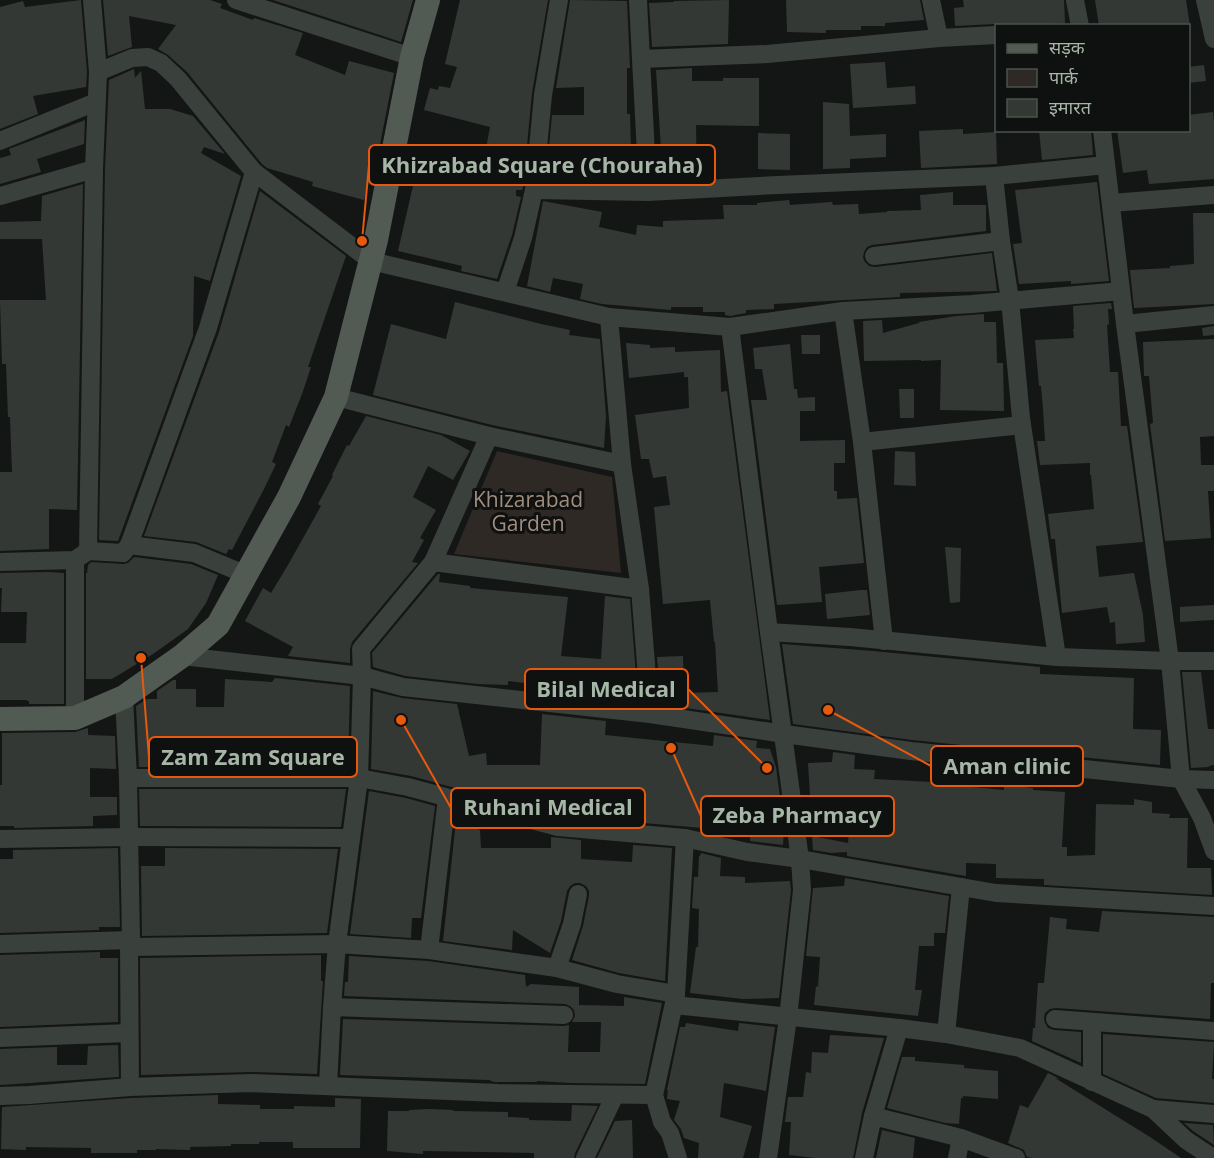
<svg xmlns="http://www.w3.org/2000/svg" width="1214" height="1158" viewBox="0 0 1214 1158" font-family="'Open Sans','Noto Sans Devanagari',sans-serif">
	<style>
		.park { fill: #2e2924 }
		.building { fill: #343835 }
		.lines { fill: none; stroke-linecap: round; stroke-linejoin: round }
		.minor { stroke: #3a403b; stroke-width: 18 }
		.major { stroke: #515a53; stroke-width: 24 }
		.labels { text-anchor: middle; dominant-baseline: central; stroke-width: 6; stroke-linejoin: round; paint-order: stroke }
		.park-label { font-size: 21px; fill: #a18d7d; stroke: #0f1110 }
		.leader { fill: none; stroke: #e8590c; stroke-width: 2 }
		.callout-dot { fill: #e8590c; stroke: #0f1110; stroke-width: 2 }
		.callout { fill: #0f1110; stroke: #e8590c; stroke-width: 2 }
		.callout-label { font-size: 22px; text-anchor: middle; font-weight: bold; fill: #a6b6a7 }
	</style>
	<rect width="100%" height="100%" fill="#141615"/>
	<path class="park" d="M497,451L612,477L621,573L454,554Z"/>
	<g class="building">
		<path d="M81,0L87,72L86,87L33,96L38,114L0,129V7L23,1L25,7Z"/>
		<path d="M103,0H210L222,4L220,8L253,20L254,18L303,33L295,55L345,75L349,61L394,73L374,175L371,174L364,200L312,186L313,182L267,168L262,164L187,72L168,55L158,49L176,25L129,16L132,47L108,56Z"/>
		<path d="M273,0H413L401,42Z"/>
		<path d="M460,0H548L532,93L523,188L522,190H516V196L521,197L512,235L497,279L461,271L462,266L398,251L421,151L483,165L490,127L424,110L430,88L438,90L439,86L450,88L457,67L445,64Z"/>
		<path d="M570,0L627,1L630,68H627V114H630L631,150H635L636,181L546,179L552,115H584V87L556,88Z"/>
		<path d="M729,0L728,44L652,47L649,3L674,2V1Z"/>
		<path d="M786,0H920L924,20L885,23V26H861V30H826V33L787,32Z"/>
		<path d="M963,0H1064L1065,23L1017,26H1002L995,24L955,26L954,8L964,7Z"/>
		<path d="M1095,0H1186L1190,26H1099Z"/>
		<path d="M885,62L887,88L915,86L916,104L853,108L850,64Z"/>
		<path d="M1204,65L1206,81L1188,83V67Z"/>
		<path d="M692,68V81H723V78H759V126L696,125L697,178L659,180L657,149H661L656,70Z"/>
		<path d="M134,69L135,78L141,71L145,109H170L193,116L225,154L204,147L201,153L241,176L210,281L194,276L193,336L118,541L99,540L105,169L109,80Z"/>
		<path d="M823,102L849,104L850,136L886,134V157L850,159V168L823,169Z"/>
		<path d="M1213,112L1214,123V179L1149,184L1147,170L1123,173L1117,130H1188V115Z"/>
		<path d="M85,120L84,144L37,159L41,172L0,184V158L11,155L9,149Z"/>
		<path d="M963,129V134L996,132L997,164L921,168L919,131Z"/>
		<path d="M1039,130H1091L1093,155L1042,160Z"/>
		<path d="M758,133L790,134V170L758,169Z"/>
		<path d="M1097,182L1109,281L1071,284V281L1019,284L1013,244L1022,243L1015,190Z"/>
		<path d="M83,184L77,510L49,509V549L0,551V472H12L10,417H8L6,364H2L0,300H46L42,239H0V222L41,221L42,196Z"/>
		<path d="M260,191L346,256L308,367H311L302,394L289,427L286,425L272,462L276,464L264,489L232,550L229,549L226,554L196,542L144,536L219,332Z"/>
		<path d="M953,192V205H986V231L872,245L867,247L864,252L863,258L865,262L869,266L875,267L992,253L997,291L900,293V297L774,304V309L746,310V313L730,316L725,315V312H703V307H671V310L602,304L580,299L583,284L553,278L550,292L527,286L543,201L602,212L599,227L636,235L637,225L663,227V221L724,219L723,205H757V203L789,200L790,205L832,202L833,205L858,204L859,214L887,212V211L921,210L920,195Z"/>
		<path d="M1193,213H1214V304L1134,308L1130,270L1170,268V266L1194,264Z"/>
		<path d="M455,302L541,324L570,330L569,335L600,339L606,416L604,448L492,425L373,395L391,324L446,339Z"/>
		<path d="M1111,303L1112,309H1108L1109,324L1107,325L1110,372H1118L1121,426H1127L1143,542L1096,546L1099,577L1134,573L1143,615L1145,642L1116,644L1115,622L1110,623L1107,607L1062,613L1055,539H1051L1048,514L1094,509L1091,475H1090V463L1040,465L1037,441H1045L1043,409L1041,386H1039L1035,340L1074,338L1073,329H1074L1073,306Z"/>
		<path d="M984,314V322H996L997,363H1003L1004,411L940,410L941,360L921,361V360L864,361L863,321L882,320L883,333L919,323V322L956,316Z"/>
		<path d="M1214,326V335L1203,336L1202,328Z"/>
		<path d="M801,335H820V354H802Z"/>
		<path d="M1214,339V436L1200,437L1201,465H1214V491H1208L1211,538L1165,541L1150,424L1153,423L1149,376H1144L1143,342Z"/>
		<path d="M626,343L650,345V348L675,347V352L720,350L721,392L727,391L770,720L686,708L685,693L718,692L715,642H714L710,600L663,604L654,507L670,505L666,476L653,478L649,459H641L635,415L689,408L688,377H684V372L629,378Z"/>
		<path d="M790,344L794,389H797L798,398L815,397V411H800V441L845,440V463H834V491H837V499L857,498L864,563L819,567L822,602L777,605L751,400H767L762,369H755L753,348Z"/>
		<path d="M899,389H914V418H900Z"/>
		<path d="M366,416L441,435L470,451L453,480L428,466L413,497L436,510L420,538L424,540L412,562L418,563L352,642L350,649V663L288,656L293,647L245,621L263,588L271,593L288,565L321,506L318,504L333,476L332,475L347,445L349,446Z"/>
		<path d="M895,451L915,452L916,486L894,485Z"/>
		<path d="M945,547L961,548L960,602L950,603Z"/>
		<path d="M134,557L191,564L218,575L206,603L188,629L153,654L112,679H86V573H87L88,565L91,562L123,564L128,563Z"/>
		<path d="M48,572L64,573V704H29V701H27V700H0V643H26L27,612H1L2,588H0V573Z"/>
		<path d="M438,574H440L439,582L470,586V588L568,597L561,656L601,659L605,596L630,599L638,701L542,691V685L508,681V685L478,684L405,676L373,667L372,653Z"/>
		<path d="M861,590H867L870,615L827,619L825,594Z"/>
		<path d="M1214,605V620L1180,622V607Z"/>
		<path d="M782,644L873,651L1040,667V674L1134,678L1133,729L1161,730L1160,765L912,740L793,724Z"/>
		<path d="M683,656L684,692H660L657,657Z"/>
		<path d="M1182,672H1201L1208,729H1214V765L1209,766V767L1191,768Z"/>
		<path d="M275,678L350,686L348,767H139L136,706L147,699H157V691L173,680H176V689H196V707H224L225,679L272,682Z"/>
		<path d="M373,691L402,698L457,704L469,756L486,753L487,765H540L542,714L606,721L605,735L713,746L714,735L757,741L756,748L770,749L776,767L784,828L783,845L750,841V834L722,831V835L702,830L703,828L560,816L535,809L536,802L497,799L496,789L470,792L411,776L371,769Z"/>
		<path d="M88,728V735L115,736L116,769L90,768V797H117V815L93,816V826L14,828V826H0V785H2V733L75,732Z"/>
		<path d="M833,752L855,755L854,769L875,770L874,779L952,783V785L1004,790V785L1033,788V790L1065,792L1062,847H1067V856L1095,855L1096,804L1134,805V799L1152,802V813L1170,814L1169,818H1188L1187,868H1211L1212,895L1044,885V879L996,878V864L966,863V876L847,856V852L831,853L813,850L812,836L848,843L852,796L810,795L808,763L832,762Z"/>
		<path d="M139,789H346L341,827L140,826Z"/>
		<path d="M369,791L406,798L435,806L421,918H412L411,938L350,934Z"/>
		<path d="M456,821L480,830L481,848H551V837L581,840V859L632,862L633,845L672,848L665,981L619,973L572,960L583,926L589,896V891L586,886L580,883H575L570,886L567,891L561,921L550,953L513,930L512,950L443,941Z"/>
		<path d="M118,848L120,927H99V930L0,933V859H13V850Z"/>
		<path d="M165,848L338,849L327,933L142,936L141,866H165Z"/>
		<path d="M701,853L721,858L720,876L745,877V883L790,881L791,890L779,998L743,999L690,993L696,947H698L699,909L692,908L694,877H698L699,856H700Z"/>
		<path d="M845,878L949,896L945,933H934V946H919L915,990H922L918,1016L814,1005L816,986L818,987L820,957L806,956L813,888L844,886Z"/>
		<path d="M1102,911L1214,917V983H1211L1210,1019L1056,1008L1050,1009L1045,1013L1044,1018L1045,1023L1048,1028L1054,1030L1081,1032V1063L1032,1041L1033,1028H1035L1038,983H1044L1050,917L1067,919L1066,929L1099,932Z"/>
		<path d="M100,952V958H118V1022L0,1027V955Z"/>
		<path d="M321,955V981H323L317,1074L251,1072L141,1075L140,958Z"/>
		<path d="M349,956L428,961L525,975L526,987L531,984L579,987V1005L624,1006V997L662,1003L645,1084L571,1083L537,1081V1082H494L489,1080L340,1075L343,1019L564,1026L569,1025L568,1052H600L601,1022H572L575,1016L574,1010L570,1006L565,1004L344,996L345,982H348Z"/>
		<path d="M686,1023L738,1031L739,1023L775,1027L766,1091L724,1083L720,1117L752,1126L743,1158H698L699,1143L684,1138L681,1129L674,1120L680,1101L667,1099L668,1090H667L680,1027H685Z"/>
		<path d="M1103,1034L1214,1042L1212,1079H1214V1103L1156,1098L1103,1074Z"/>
		<path d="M830,1035L884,1038L862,1113L853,1158H816L789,1155L791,1122H785L788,1097H803L806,1072L811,1073L812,1052L828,1053Z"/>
		<path d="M118,1045L119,1077L0,1085V1049L57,1047V1065H87L88,1046Z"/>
		<path d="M902,1057H915V1061L964,1065V1068L998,1071V1099L963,1096V1098H961L959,1124L945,1123L887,1108Z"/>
		<path d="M1048,1073L1060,1079L1055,1078L1150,1137L1181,1158H1032L1027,1157L1024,1150L1008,1143L1020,1105L1028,1108Z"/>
		<path d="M218,1095V1104L260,1105V1109H294V1106L335,1107V1098L361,1099L360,1148H293V1142H259V1144H231V1146L190,1147V1150L156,1149V1150H137V1153H91V1148L26,1147V1150L1,1149L2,1107L131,1098Z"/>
		<path d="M572,1105L598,1106L575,1153L574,1158H534V1153L423,1151V1154L387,1151L388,1111H409L410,1110L429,1109L453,1110V1111L508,1112V1117L529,1118V1120L571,1121Z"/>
		<path d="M632,1120L633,1158H597L615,1121Z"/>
		<path d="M1184,1123L1213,1125L1214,1145L1193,1131Z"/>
		<path d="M882,1130L915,1138L913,1158H876Z"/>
	</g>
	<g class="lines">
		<g class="minor">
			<path d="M236,0L412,57"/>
			<path d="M638,0L641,59L767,54L939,38L931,0"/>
			<path d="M1075,0L1080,26"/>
			<path d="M1205,0L1214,39"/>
			<path d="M939,38L996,35"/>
			<path d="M641,59L648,192"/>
			<path d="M98,72L132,58L148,57L161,63L178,79L254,172L371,261L609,317L730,327L843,311L972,304L1121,291"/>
			<path d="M1102,130L1125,324L1170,661L1181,779L1202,818L1214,851"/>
			<path d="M0,141L96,102"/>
			<path d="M994,176L1001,241L1010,300L1021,418L1057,657"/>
			<path d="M534,190L648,192L778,185L994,176L1106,165"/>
			<path d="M0,196L94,169"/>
			<path d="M1111,203L1214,195"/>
			<path d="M874,256L1001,241"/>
			<path d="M505,292L523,238L534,190L543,95L559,0"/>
			<path d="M843,311L862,442L884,641"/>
			<path d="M609,317L622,464"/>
			<path d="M1125,324L1214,315"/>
			<path d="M730,327L769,632L800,859L802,890L788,1018L768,1158"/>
			<path d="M862,442L1022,425"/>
			<path d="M129,545L208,328L254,172"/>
			<path d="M88,551L123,553L129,545L194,553L247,575"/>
			<path d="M75,560V718"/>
			<path d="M0,562L75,560L88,551L94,169L98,72L92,0"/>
			<path d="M433,562L489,436"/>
			<path d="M640,589L650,714"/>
			<path d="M769,632L850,637L1057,657L1170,661H1214"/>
			<path d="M182,656L362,676L403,687L650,714L784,734L911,751L1181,779L1214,780"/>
			<path d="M124,697L128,778L131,940L129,947L130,1087"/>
			<path d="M128,778H359L408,787L558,827L685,838L747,852L800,859L996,893L1214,906"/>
			<path d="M0,839L129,837L351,838"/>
			<path d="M0,944L131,940"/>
			<path d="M129,947L337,944L429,950L557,968L617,984L676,994"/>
			<path d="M429,950L447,798"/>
			<path d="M557,968L572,924L578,894"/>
			<path d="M674,1005L899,1028L946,1034L1020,1048L1153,1109L1186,1140L1213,1158"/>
			<path d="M332,1007L564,1015"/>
			<path d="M1055,1019L1214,1031"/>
			<path d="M946,1034L961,887"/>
			<path d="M0,1038L129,1033"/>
			<path d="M1092,1082V1022"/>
			<path d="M328,1086L332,1007L337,944L359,778L362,676L361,649L433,562L640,589L622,464L489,436L336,397"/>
			<path d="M0,1096L29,1095L130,1087L251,1083L498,1093L654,1095"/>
			<path d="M1153,1109L1214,1114"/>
			<path d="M873,1116L899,1028"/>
			<path d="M961,1138L1016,1158"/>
			<path d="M585,1158L615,1095"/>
			<path d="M678,1158L670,1133L662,1122L654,1095L676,994L685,838"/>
			<path d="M864,1158L873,1116L961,1138L957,1158"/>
		</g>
		<path class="major" d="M0,719L75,718L124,697L182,656L218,625L289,497L336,397L376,240L412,57L428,0"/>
	</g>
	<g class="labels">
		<g class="park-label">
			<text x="528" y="499">Khizarabad<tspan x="528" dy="24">Garden</tspan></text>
		</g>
	</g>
	<path class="leader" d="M362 241L369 165M767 768L688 689M141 658L149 757M828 710L931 766M401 720L451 808M671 748L701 816"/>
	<g class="callout-dot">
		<circle cx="362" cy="241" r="6"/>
		<circle cx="767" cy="768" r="6"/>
		<circle cx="141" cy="658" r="6"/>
		<circle cx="828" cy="710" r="6"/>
		<circle cx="401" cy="720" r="6"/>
		<circle cx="671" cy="748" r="6"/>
	</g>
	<g class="callout">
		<rect x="369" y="145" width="346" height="40" rx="6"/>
		<rect x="525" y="669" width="163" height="40" rx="6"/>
		<rect x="149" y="737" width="208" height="40" rx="6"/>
		<rect x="931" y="746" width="152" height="40" rx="6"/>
		<rect x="451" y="788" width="194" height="40" rx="6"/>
		<rect x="701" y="796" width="193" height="40" rx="6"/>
	</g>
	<g class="callout-label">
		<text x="542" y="173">Khizrabad Square (Chouraha)</text>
		<text x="606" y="697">Bilal Medical</text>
		<text x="253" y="765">Zam Zam Square</text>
		<text x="1007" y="774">Aman clinic</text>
		<text x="548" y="815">Ruhani Medical</text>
		<text x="797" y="823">Zeba Pharmacy</text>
	</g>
	<rect x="995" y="24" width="195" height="108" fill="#0f1110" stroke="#4b534c" stroke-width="1.5"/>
	<rect x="1007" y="44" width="30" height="9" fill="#515a53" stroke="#4b534c" stroke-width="1.5"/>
	<text x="1049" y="54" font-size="18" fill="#a6b6a7">सड़क</text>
	<rect x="1007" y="69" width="30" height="18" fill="#2e2924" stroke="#4b534c" stroke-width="1.5"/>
	<text x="1049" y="84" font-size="18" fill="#a6b6a7">पार्क</text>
	<rect x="1007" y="99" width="30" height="18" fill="#343835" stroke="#4b534c" stroke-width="1.5"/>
	<text x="1049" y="114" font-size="18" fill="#a6b6a7">इमारत</text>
</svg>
